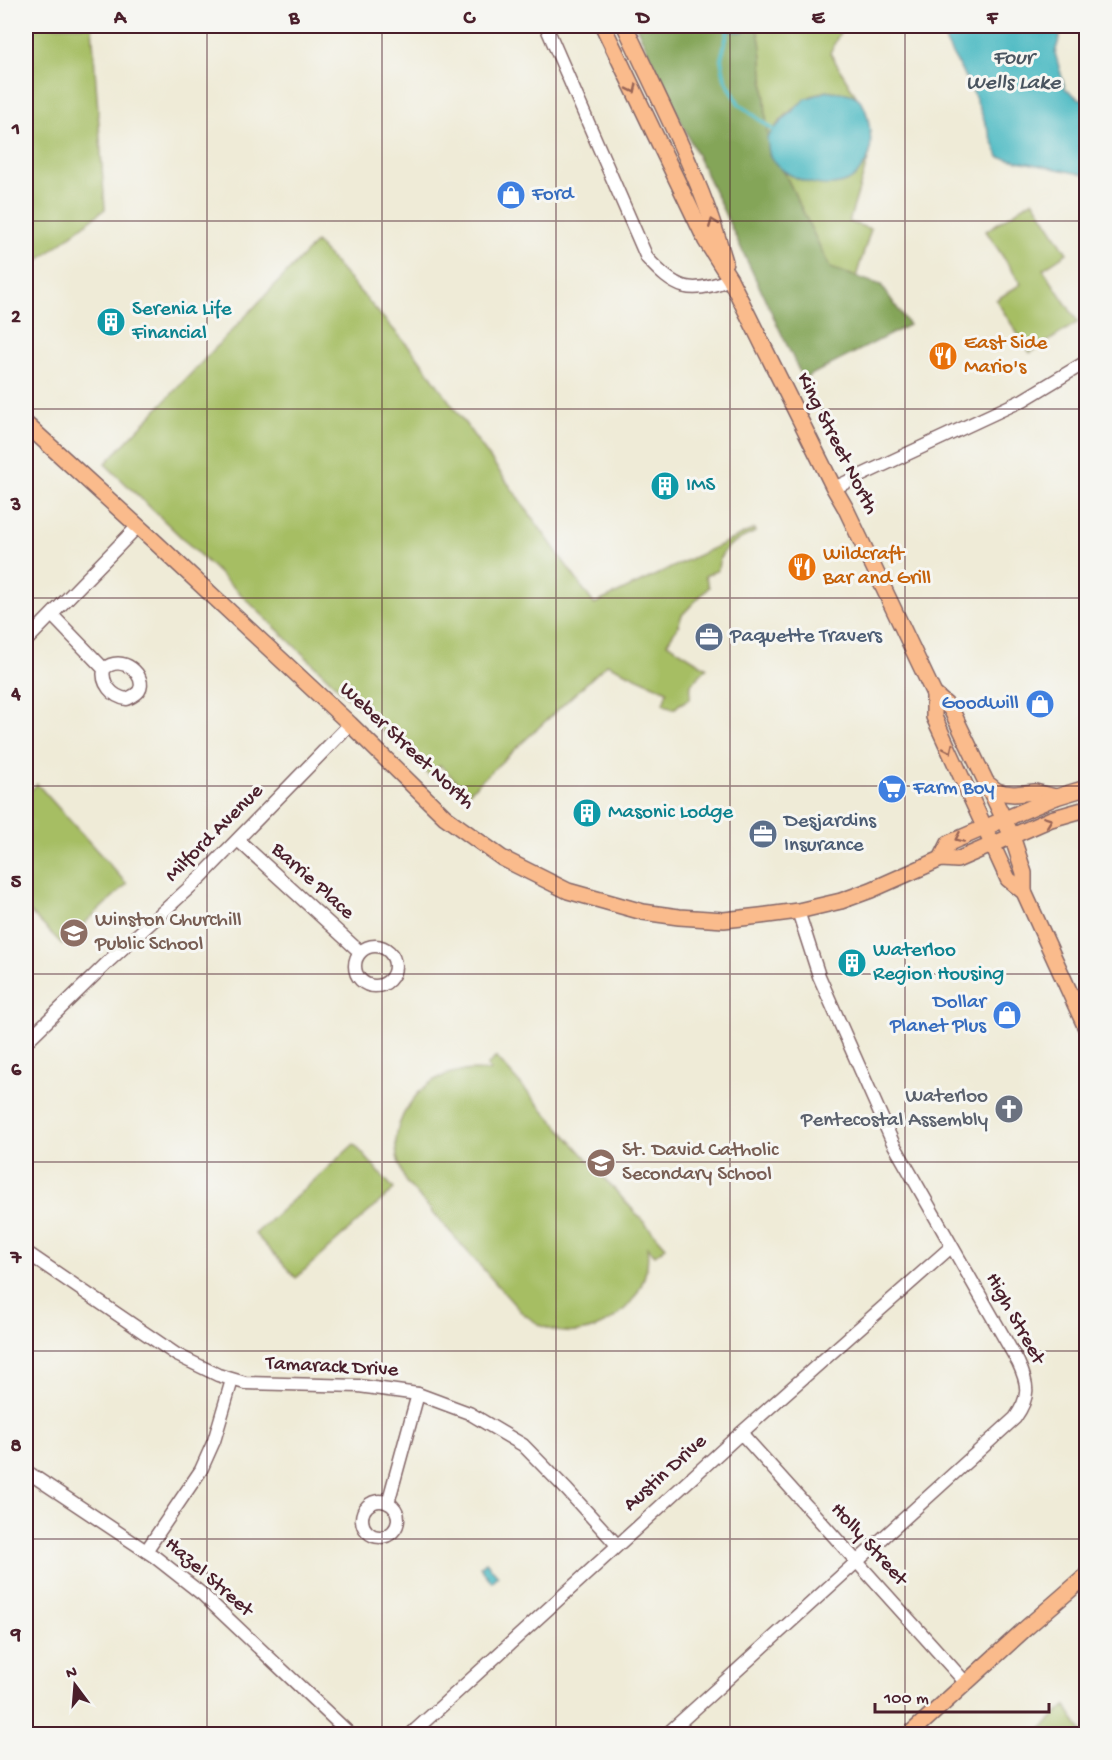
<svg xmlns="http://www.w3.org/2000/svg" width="1112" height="1760" viewBox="0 0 1112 1760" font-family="'Gochi Hand',sans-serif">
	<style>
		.green { fill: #a6be63; stroke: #786e47; stroke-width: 1.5 }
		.forest { fill: #84a559; stroke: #676242; stroke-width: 1.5 }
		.water { fill: #4bbac3; stroke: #4a6c77; stroke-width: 1.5 }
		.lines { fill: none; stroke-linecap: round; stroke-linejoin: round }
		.stream { stroke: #4bbac3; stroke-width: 4 }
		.minor-casing { stroke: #846667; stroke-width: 15 }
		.major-casing { stroke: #846667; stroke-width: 18 }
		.minor { stroke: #fff; stroke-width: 12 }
		.major { stroke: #fabb8c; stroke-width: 15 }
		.oneway { stroke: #996557 }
		.grid { fill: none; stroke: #4a1f2b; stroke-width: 1.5; stroke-opacity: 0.55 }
		.labels { text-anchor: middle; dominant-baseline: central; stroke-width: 6; stroke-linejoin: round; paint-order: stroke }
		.shop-label { font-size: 21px; fill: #366cbe; stroke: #f6f6f2; text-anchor: start }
		.culture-label { font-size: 21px; fill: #0d838f; stroke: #f6f6f2; text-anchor: start }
		.food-label { font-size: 21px; fill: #c56008; stroke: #f6f6f2; text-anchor: start }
		.street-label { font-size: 21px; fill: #4a1f2b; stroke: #f6f6f2 }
		.service-label { font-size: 21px; fill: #4e5e75; stroke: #f6f6f2; text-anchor: start }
		.education-label { font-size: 21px; fill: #785e54; stroke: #f6f6f2; text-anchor: start }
		.worship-label { font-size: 21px; fill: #5b616d; stroke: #f6f6f2; text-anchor: end }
		.water-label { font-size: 22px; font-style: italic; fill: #4a5560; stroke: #f6f6f2 }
		.neatline { fill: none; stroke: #4a1f2b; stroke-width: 2 }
		.grid-label { font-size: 20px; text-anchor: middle; font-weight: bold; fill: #4a1f2b }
	</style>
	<rect width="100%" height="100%" fill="#f6f6f2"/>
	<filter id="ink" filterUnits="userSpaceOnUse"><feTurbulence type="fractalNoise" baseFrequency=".0167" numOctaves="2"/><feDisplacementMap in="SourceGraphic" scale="12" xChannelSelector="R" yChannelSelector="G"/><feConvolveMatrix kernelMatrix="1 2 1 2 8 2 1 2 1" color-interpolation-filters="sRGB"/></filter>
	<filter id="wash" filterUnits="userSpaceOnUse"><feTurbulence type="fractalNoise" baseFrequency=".008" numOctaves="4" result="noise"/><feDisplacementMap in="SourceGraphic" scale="24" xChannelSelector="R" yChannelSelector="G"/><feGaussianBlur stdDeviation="1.35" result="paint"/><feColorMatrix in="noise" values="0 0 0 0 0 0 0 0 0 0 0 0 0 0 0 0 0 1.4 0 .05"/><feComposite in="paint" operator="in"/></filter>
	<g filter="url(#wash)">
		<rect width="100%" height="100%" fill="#efebd7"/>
		<g class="green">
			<path d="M26,26H92L105,209L26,270Z"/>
			<path d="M757,26H843L830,53L856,96C847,94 836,90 827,91C804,94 779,120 767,138L761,47Z"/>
			<path d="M870,153L849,222L871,229L856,277L830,268L784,172L802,180L863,166Z"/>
			<path d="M1033,200L1067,253L1043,269L1078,322L1030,353L996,300L1021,284L986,231Z"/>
			<path d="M316,242L417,356L594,604L754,529L755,532C736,542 719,545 718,570L705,576L709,587L682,615L678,626L667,643L707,668L691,684L690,699L680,704L674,709L663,704L667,691L607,664L468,793L440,765L430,776L105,464Z"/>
			<path d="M37,784L127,884L62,944L26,908V795Z"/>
			<path d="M496,1057L666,1247L655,1255L647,1247C648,1254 648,1263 646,1270C638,1312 591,1343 549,1329C539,1325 530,1319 521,1312L405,1181C401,1171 397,1160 396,1149C395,1133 400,1118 409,1105C430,1074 456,1068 491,1071L487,1066Z"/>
			<path d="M354,1144L394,1189L296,1278L255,1234Z"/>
			<path d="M1066,1706L1083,1734H1035Z"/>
		</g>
		<path class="forest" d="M636,26H725L728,31L744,32L752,26H757L761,47L769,155L784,172L830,268L881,285L909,325L803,379Z"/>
		<g class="water">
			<path d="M725,26H752L744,32L728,31Z"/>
			<path d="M938,26H1063L1055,53L1065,88L1078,98L1086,100V175L999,157L971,87L953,56Z"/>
			<path d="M828,91C836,92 848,92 855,96C869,103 872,138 870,152C868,162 857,177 848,181C824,192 784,179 770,156C768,151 768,144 767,138L773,130L805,99Z"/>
			<path d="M486,1562L498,1576L492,1582L480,1567Z"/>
		</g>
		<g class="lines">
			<path class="stream" d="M728,31L721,59L725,79L739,104L773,130"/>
		</g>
	</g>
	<g filter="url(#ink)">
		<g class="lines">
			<g class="minor-casing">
				<g id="minor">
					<path d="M546,26L647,258C675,289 690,296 730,279"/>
					<path d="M834,488L1023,400L1086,362"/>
					<path d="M52,615L104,669C101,683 112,697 127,699C131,697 136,695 139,691C148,676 122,653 104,669"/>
					<path d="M26,641L138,526"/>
					<path d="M238,840L360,952"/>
					<circle cx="375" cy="966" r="20"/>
					<path d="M26,1042L110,960L201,877L350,724"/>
					<path d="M26,1252L177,1355L218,1375L245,1383L359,1386L418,1394L469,1413L523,1445L567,1490L617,1545"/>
					<path d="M741,1433L966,1683"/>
					<path d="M26,1471L155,1557L202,1594L350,1734"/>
					<circle cx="380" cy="1519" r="18"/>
					<path d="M388,1503L418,1394"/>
					<path d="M146,1551L201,1470L214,1441L232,1380"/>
					<path d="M411,1734L741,1433L951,1247"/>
					<path d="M667,1734L1015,1418C1030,1397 1029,1385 1018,1362L893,1143L819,976L798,911"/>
				</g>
			</g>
			<g class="major-casing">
				<g id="major">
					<path d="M603,26L706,241L730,279L834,488L845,507L934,694L951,709L1012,836L1024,873V892"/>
					<path d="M625,26C660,102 702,180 725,262"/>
					<path d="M26,424L153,540L350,724L445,817L502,858L568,891L643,912L679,917L724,920L760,916L798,911L841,901L871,890L941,859L957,860L1051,819L1086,809"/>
					<path d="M934,694V717L1008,879L1024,892L1086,1028"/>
					<path d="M988,784L997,791L1004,793L1014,794L1035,792L1056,797"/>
					<path d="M941,859L949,843L1056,797L1086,788"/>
					<path d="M910,1734L1025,1629L1086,1576"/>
				</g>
			</g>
			<use href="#minor" class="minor"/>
			<use href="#major" class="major"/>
		</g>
		<defs><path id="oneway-chevron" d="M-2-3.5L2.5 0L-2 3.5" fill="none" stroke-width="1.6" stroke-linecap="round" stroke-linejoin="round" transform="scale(1.5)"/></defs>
		<g class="oneway">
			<use href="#oneway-chevron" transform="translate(633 89) rotate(64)"/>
			<use href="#oneway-chevron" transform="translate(713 223) rotate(-111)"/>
			<use href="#oneway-chevron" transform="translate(949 749) rotate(65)"/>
			<use href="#oneway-chevron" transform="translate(1048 821) rotate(-21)"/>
			<use href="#oneway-chevron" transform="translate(959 838) rotate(156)"/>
		</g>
	</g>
	<path class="grid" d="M207,26V1734M382,26V1734M556,26V1734M730,26V1734M905,26V1734M26,221H1086M26,409H1086M26,598H1086M26,786H1086M26,974H1086M26,1162H1086M26,1351H1086M26,1539H1086"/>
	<defs>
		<g id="shop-disc" transform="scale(1.5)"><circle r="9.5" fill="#3f7fe0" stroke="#f6f6f2"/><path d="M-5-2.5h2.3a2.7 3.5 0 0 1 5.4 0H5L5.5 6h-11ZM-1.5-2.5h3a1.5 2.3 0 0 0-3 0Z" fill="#fff"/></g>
		<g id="building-disc" transform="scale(1.5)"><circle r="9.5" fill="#0f9aa8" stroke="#f6f6f2"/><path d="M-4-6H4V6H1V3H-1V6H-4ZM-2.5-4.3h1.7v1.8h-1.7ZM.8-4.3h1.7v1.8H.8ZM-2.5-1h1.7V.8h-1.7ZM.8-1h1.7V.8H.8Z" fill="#fff"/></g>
		<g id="restaurant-disc" transform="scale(1.5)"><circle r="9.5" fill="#e8710a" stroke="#f6f6f2"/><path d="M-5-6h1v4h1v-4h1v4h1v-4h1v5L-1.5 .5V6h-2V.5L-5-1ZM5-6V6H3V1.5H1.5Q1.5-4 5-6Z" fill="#fff"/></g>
		<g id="office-disc" transform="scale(1.5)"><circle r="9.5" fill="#5c6f8a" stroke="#f6f6f2"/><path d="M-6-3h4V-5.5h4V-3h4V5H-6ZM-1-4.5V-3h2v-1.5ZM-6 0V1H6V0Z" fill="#fff"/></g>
		<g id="supermarket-disc" transform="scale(1.5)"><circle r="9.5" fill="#3f7fe0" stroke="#f6f6f2"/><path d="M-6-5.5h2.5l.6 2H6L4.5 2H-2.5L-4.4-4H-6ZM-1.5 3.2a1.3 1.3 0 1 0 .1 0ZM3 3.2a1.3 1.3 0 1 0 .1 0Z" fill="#fff"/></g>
		<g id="school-disc" transform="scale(1.5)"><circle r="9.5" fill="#8d6e63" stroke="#f6f6f2"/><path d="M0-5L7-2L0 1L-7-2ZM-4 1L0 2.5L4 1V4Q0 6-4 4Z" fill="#fff"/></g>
		<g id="church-disc" transform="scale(1.5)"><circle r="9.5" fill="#6b7280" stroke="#f6f6f2"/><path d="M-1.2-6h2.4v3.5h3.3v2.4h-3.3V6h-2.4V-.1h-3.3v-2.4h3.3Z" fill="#fff"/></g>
	</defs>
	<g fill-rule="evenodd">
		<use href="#shop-disc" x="511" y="195"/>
		<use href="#building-disc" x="111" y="322"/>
		<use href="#restaurant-disc" x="943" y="356"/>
		<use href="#building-disc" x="665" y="486"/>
		<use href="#restaurant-disc" x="802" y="567"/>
		<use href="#office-disc" x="709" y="637"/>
		<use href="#shop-disc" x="1040" y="704"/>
		<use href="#supermarket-disc" x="892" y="789"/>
		<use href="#building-disc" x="587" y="813"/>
		<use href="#office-disc" x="763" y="834"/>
		<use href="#school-disc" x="74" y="933"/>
		<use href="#building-disc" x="852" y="963"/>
		<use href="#shop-disc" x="1007" y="1015"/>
		<use href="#church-disc" x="1009" y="1109"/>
		<use href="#school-disc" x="601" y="1163"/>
	</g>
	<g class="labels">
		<g class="shop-label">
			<text x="532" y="195">Ford</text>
			<text x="1019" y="704" text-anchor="end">Goodwill</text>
			<text x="913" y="789">Farm Boy</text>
			<text x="986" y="1003" text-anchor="end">Dollar<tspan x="986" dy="24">Planet Plus</tspan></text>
		</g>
		<g class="culture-label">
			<text x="132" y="310">Serenia Life<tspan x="132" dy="24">Financial</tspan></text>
			<text x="686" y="486">IMS</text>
			<text x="608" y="813">Masonic Lodge</text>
			<text x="873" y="951">Waterloo<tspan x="873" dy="24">Region Housing</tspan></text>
		</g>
		<g class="food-label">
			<text x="964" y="344">East Side<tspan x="964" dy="24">Mario's</tspan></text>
			<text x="823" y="555">Wildcraft<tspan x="823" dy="24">Bar and Grill</tspan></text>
		</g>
		<g class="street-label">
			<text transform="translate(836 444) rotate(63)">King Street North</text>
			<text transform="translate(406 747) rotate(43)">Weber Street North</text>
			<text transform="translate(215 834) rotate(-45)">Milford Avenue</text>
			<text transform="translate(312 882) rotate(42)">Barrie Place</text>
			<text transform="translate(1014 1319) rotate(61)">High Street</text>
			<text transform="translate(332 1368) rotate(3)">Tamarack Drive</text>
			<text transform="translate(666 1474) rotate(-42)">Austin Drive</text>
			<text transform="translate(868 1545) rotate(48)">Holly Street</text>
			<text transform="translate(208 1578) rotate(41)">Hazel Street</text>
		</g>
		<g class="service-label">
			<text x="730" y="637">Paquette Travers</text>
			<text x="784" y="822">Desjardins<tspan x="784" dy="24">Insurance</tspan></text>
		</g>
		<g class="education-label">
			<text x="95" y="921">Winston Churchill<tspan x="95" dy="24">Public School</tspan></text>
			<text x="622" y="1151">St. David Catholic<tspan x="622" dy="24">Secondary School</tspan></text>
		</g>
		<g class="worship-label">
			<text x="988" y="1097">Waterloo<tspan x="988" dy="24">Pentecostal Assembly</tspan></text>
		</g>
		<g class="water-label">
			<text x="1013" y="59">Four<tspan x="1013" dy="25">Wells Lake</tspan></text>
		</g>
	</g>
	<rect width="1112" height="1760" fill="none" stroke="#f6f6f2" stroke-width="66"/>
	<g transform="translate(75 1685) rotate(344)" stroke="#f6f6f2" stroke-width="4.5" paint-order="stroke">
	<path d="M0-4.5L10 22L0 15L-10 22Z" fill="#4a1f2b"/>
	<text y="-9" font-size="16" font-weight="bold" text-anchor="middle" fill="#4a1f2b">N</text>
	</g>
	<path d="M875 1703v9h174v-9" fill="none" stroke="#4a1f2b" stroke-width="3"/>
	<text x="884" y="1703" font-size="18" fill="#4a1f2b" stroke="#f6f6f2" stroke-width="4.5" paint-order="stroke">100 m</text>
	<rect x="33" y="33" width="1046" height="1694" class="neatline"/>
	<g class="grid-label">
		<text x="120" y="23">A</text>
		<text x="294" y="23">B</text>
		<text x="469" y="23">C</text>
		<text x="643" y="23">D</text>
		<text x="818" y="23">E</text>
		<text x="992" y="23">F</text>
		<text x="16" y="134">1</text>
		<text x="16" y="322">2</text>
		<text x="16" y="510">3</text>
		<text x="16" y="699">4</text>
		<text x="16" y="887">5</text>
		<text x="16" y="1075">6</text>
		<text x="16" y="1263">7</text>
		<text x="16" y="1451">8</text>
		<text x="16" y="1640">9</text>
	</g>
</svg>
